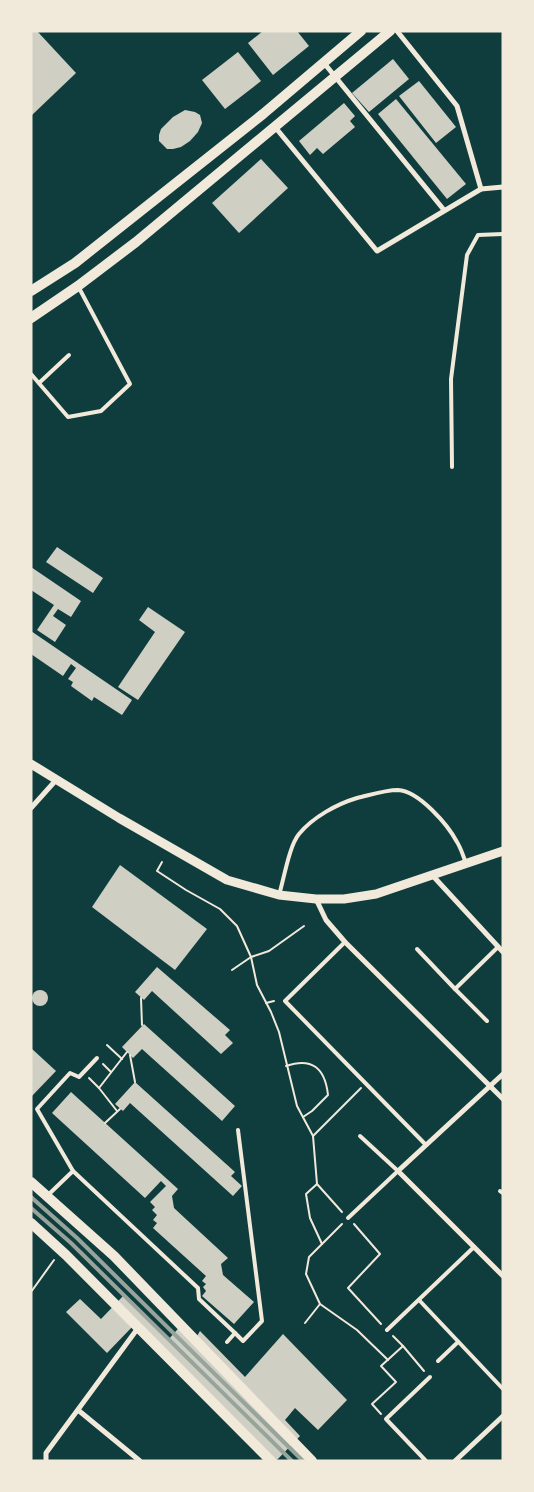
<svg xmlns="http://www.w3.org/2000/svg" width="534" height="1492" viewBox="0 0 534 1492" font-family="'Open Sans',sans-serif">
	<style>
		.building { fill: #cfcfc3 }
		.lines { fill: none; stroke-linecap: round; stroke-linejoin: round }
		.path { stroke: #f1e9da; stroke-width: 2 }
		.service { stroke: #f1e9da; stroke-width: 4 }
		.minor { stroke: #f1e9da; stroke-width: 5 }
		.tertiary { stroke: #f1e9da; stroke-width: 9 }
		.secondary { stroke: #f1e9da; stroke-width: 10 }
		.rail { stroke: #97a49c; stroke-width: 4 }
	</style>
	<rect width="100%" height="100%" fill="#0f3d3e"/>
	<g class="building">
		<path d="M31,31H37L76,73L31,116Z"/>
		<path d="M263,31H297L309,46L273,75L248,43Z"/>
		<path d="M238,52L261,81L225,109L202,80Z"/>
		<path d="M393,59L409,79L369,112L352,93Z"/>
		<path d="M419,81L456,127L436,143L399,96Z"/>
		<path d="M396,99L466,184L447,199L378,114Z"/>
		<path d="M344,103L355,116L350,121L355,127L323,154L317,148L310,155L299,141Z"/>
		<path d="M185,110L195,112L200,115L202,123L198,132L190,141L181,147L173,149H167L159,141V135L161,129L173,117Z"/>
		<path d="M261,159L288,188L239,233L212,203Z"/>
		<path d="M57,547L103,578L93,593L46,562Z"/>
		<path d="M31,567L81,601L71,617L58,609L53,616L66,625L55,642L37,630L54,605L31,590Z"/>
		<path d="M148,607L185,632L138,700L118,687L155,632L139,620Z"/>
		<path d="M31,631L132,700L122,715L94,697L92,701L71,686L73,682L68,679L76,668L71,664L63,676L31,654Z"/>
		<path d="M120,865L207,929L175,970L92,907Z"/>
		<path d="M157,967L230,1030L225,1035L233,1043L221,1054L152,991L144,1000L135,992Z"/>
		<circle cx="40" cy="998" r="8"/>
		<path d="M144,1024L235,1106L222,1121L142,1049L133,1058L122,1047Z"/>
		<path d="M31,1048L56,1071L31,1097Z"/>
		<path d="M135,1082L235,1172L231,1176L242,1186L233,1196L130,1103L123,1111L115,1104Z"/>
		<path d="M71,1092L178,1189L172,1196L174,1208L228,1258L221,1264L223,1275L254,1302L234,1324L202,1296L206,1291L203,1287L206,1284L202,1281L206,1276L153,1228L157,1223L153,1220L157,1215L152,1210L155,1207L150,1202L166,1186L161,1181L145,1198L52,1113Z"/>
		<path d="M124,1295L168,1340L184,1322L197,1336L200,1331L245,1377L283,1334L347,1400L318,1430L295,1408L285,1420L300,1436L276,1461H265L133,1326L107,1353L66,1312L80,1299L101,1319Z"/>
	</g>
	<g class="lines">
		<g class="path">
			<path d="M162,862L157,871L186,890L220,909L237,926L251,957L257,985L271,1012L279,1032L297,1106L313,1136"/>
			<path d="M232,970L251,957L269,951L304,926"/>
			<path d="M141,998L142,1025"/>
			<path d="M266,1003L274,1001"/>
			<path d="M107,1045L122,1059"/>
			<path d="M130,1055L135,1082"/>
			<path d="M103,1064L111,1072"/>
			<path d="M286,1066C312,1057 325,1068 328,1095L312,1111L303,1117"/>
			<path d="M89,1078L99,1088"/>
			<path d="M117,1111L99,1088L127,1052"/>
			<path d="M105,1123L120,1109"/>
			<path d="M317,1184L306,1194L310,1218L322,1244"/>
			<path d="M342,1212L317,1184L313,1136L361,1088"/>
			<path d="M342,1224L309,1257L306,1274L320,1304L357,1330L388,1360"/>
			<path d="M354,1224L380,1254L348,1288L381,1324"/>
			<path d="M31,1292L54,1260"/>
			<path d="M305,1323L320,1304"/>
			<path d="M403,1346L424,1371"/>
			<path d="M381,1414L372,1404L396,1382L381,1366L403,1346L393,1336"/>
		</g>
		<g class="service">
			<path d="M31,374L68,417L101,411L130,384L78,286"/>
			<path d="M39,383L69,355"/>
			<path d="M452,467L451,379L467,255L478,235L503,234"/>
			<path d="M279,895C284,879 289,846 299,834C313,817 337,804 357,798C370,795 385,790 398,790C419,791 448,825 457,842C461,848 463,856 466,863"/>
			<path d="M345,942L285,1001L426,1145"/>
			<path d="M417,949L455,989L498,947"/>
			<path d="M455,989L487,1021"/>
			<path d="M73,1171L198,1288L199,1299L235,1333L227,1342"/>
			<path d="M500,1191L503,1193"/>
			<path d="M48,1195L73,1171L37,1109L70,1073L79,1077L97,1058"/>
			<path d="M348,1218L398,1171L360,1136"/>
			<path d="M419,1300L503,1389"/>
			<path d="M387,1330L474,1247"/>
			<path d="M235,1333L243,1341L262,1321L238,1130"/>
			<path d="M438,1361L458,1342"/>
			<path d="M426,1461L386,1419L430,1377"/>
		</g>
		<g class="minor">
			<path d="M397,31L457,106L481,189"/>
			<path d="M324,63L444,210"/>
			<path d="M275,127L377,251L481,189L503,187"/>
			<path d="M31,808L57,779"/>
			<path d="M433,876L503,952"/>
			<path d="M316,899L326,920L345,942L503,1099"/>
			<path d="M503,1074L398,1171L503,1276"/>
			<path d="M78,1410L140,1461"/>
			<path d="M46,1461V1453L138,1328"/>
			<path d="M455,1461L503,1416"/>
		</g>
		<path class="tertiary" d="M31,764L119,818L227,880L279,895L316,899H344L376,894L503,851"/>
		<g class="secondary">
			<path d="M31,291L75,263L263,114L361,31"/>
			<path d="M31,318L78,286L136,242L390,31"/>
			<path d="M31,1182L114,1256L312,1461"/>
			<path d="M31,1223L66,1255L271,1461"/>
		</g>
		<g class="rail">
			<path d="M31,1197L77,1238L303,1461"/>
			<path d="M31,1208L71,1243L292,1461"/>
		</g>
	</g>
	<rect width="534" height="1492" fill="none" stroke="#f1e9da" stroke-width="65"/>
</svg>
